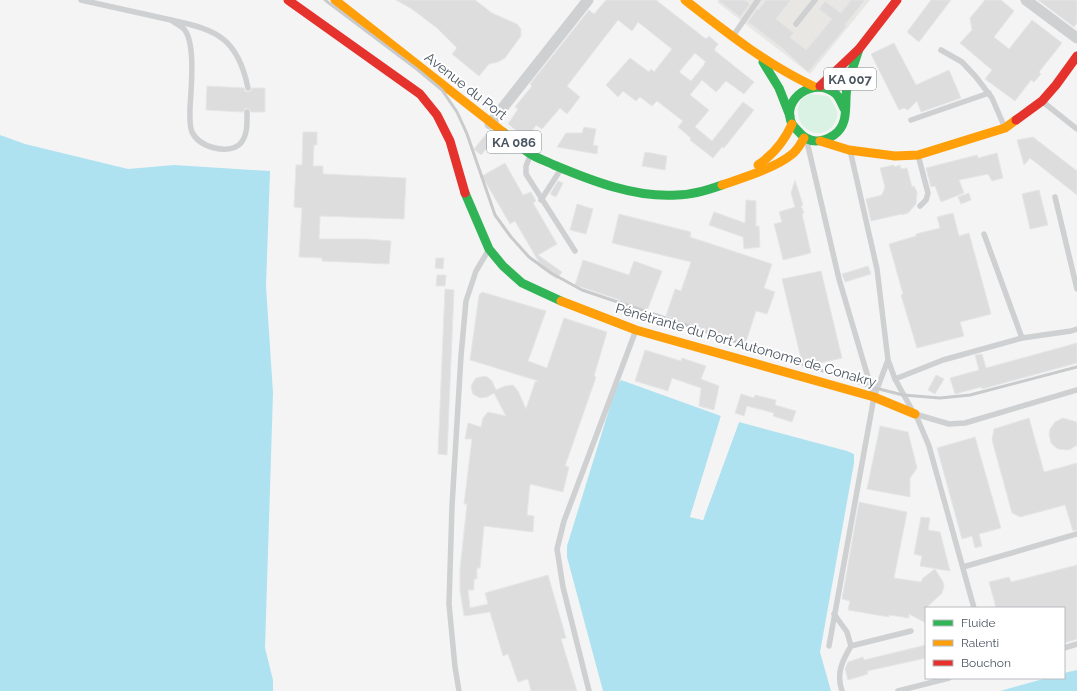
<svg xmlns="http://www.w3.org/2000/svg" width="1077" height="691" viewBox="0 0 1077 691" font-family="Raleway,sans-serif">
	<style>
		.commercial { fill: #e8e7e3 }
		.green { fill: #d9f2e3 }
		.water { fill: #aee2f0 }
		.pier { fill: #f4f4f4 }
		.building { fill: #ddddde; stroke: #e5e6e7; fill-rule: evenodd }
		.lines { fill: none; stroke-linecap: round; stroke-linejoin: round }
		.lane { stroke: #ced0d2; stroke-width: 5.5 }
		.street { stroke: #ced0d2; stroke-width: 11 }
		.fast { stroke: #30b455; stroke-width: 9 }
		.slow { stroke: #ff9f0a; stroke-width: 9 }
		.jam { stroke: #e5322d; stroke-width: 9 }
		.rail { stroke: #c9cacc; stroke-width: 3 }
		.labels { text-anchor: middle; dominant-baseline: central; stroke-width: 4; stroke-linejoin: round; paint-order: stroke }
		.shield { fill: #fff; stroke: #808990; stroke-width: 1 }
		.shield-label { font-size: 13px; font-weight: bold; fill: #4a5661 }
		.street-label { font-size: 14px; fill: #4a5661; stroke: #fff }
	</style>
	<rect width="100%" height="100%" fill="#f4f4f4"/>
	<path class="commercial" d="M719,0H870L810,74L717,2Z"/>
	<path class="green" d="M809,94L828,96C831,100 836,107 837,112C838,115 836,121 834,124C821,143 795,129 798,108C799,106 799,104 800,102C802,99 806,96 809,94Z"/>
	<g class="water">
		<path d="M0,135L25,144L128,169L174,165L270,171L266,286L273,393L265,648L273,680V691H0Z"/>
		<path d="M621,380L721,416L690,517L703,520L739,422L847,451L854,454V463L820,652L831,691H603L567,557V546L616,387Z"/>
		<path d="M1077,670V691H1000L1047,678H1064V673Z"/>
	</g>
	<path class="pier" d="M721,416L723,417V421L718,431L693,516L701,518L737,421L739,422L703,520L690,517Z"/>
	<g class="building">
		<path d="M396,0H475L492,13L517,24L521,29V36L505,58L498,62L489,64L479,76L452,54L457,48L437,28L412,9Z"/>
		<path d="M606,0H656L706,39L709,36L718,44L714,50L754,82L744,94L726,81L716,92L702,80L690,95L709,110L695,127L712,141L743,102L754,110L724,148L722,147L713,158L690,140L691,138L678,127L683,121L657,101L652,106L640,97L636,101L623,91L618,97L606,85L630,58L649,72L651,69L654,72L672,49L638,22L632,31L618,20L567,86L580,97L567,114L560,108L542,129L536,125L527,139L508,124L518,109L515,107L532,86L530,84L589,10L594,14ZM695,53L706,62L704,63L705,64L691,81L679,72Z"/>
		<path d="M718,0H745L750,4L740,17Z"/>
		<path d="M766,0H791L776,19L794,33L790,37L806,50L832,19L819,9L825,1L841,13L851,0H865L845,25L847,26L808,72L782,48L748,22L757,9L758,10Z"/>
		<path d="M931,0H951L919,42L907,32Z"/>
		<path d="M985,0H1001L1014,11L994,37L1009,49L1032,20L1062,43L1039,72L1041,74L1034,82L1031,80L1015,101L985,79L992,70L960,43L972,30L970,18Z"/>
		<path d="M1038,0H1077V23L1074,27Z"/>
		<path d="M894,43L916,85L949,70L961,98L921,112L917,101L908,110L904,108L899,110L871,54Z"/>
		<path d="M207,86L244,88L245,91L247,92L251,91L252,88H265V112H251L250,110L247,108L245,109L243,112L206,110Z"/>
		<path d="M584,127L596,129L593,145L598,146L597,154L557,147L566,133H582Z"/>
		<path d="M303,132H317V145H314L313,166H323V174L406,178L404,219L320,216L319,239H366L391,241L389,264L322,261V258L299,257L302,208L294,207L296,165H302Z"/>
		<path d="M487,133L503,146L496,154L488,147L481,155L474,149Z"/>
		<path d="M1033,137L1077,171V195L1030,158L1024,165L1017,140Z"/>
		<path d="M645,152L667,156L665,170L642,166Z"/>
		<path d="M997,153L1003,178L992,181L988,174L959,180L964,193L941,202L935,186L931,187L926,168L977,155L978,158Z"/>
		<path d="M505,163L523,195L531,192L536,201L533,203L557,244L538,255L562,272L557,279L539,266L540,264L515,221L510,224L482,176Z"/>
		<path d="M894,165V167L900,165L901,169L907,168L912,187L914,186L917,192L916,204L908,213L902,215V214L871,221L866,199L882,195L885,187L880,168Z"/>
		<path d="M795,180L803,205L801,206L804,213L802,214L811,253L783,260L774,224L782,222L779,212L795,207L791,193Z"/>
		<path d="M558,181L563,183L556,197L550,194Z"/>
		<path d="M1039,190L1048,225L1030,229L1022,194Z"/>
		<path d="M969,193L971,200L961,204L958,197Z"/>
		<path d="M746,200L756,201V226H759L760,247L744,249L743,237L709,225L714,212L745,223Z"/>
		<path d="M577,204L593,209L586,234L570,230Z"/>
		<path d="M953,213L959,236L969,233L991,314L960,322L964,336L917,348L901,295L903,294L889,244L916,236V234L940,228L937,217Z"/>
		<path d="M619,214L691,232L690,237L772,264L764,288L775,292L767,314L756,311L745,345L671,321L672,318L666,316L675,289L681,291L691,262L612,243Z"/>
		<path d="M436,258H444L443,269L435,268Z"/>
		<path d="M583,260L629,275L634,261L662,271L647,311L620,302V300L575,285Z"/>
		<path d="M868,266L871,274L845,282L842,274Z"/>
		<path d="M821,271L842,358L803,367L782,279Z"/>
		<path d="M437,275H446L445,286H436Z"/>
		<path d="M445,289L454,290L447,455L438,454Z"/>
		<path d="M482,292L546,311L528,361L547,368L564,318L607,332L594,376L596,377L565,466L569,467L563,492L530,484L527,515L534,516L533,532L484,526L480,568H477V579H474V590H468L470,608L488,604L485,593L548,575L566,638L561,639L577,691H531L528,679L518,682L508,654L503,656L490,612L464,616L460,590V569L467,504H464L472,439H465L468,423L481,427L483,418L488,412L506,416L494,393L487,397L480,398L473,394L471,387L472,384L476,378L486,376L492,381L496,390L505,386L513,385L518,391L526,409L535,382L538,381L470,360L479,295Z"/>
		<path d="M1077,343V363L982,389L981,387L955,394L950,378L979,370L975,355L982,354L986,368Z"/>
		<path d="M645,350L681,361L682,358L706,366L701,379L719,386L714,410L699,406L701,388L672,378L668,391L635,381Z"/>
		<path d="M936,375L944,379L935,394L928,390Z"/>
		<path d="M741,394L754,398L755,395L776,400L775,405L796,411L792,422L773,416L774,413L747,406L744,416L735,413Z"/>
		<path d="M1029,418L1044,472L1077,463V530L1073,531L1065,505L1020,517L1012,513L992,440L994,429Z"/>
		<path d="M1063,418L1077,422V445L1071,449L1067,450L1058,449L1054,446L1051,443L1049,434L1050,429L1055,422Z"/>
		<path d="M880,426L908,432L917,468L910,478V497L867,489Z"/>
		<path d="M975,437L1001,528L979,534L982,546L975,548L972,536L962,539L937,448Z"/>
		<path d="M859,502L907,512L894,578L921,582L923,578L935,569L943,582L944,586L942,593L926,608V623L909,614V618L889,615V617L848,610L850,601L842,599Z"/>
		<path d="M921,517L930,518L928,530L940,532L950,571L920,566L922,556L914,554Z"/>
		<path d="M1077,565V639L1064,643V608H996L989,582L1009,577L1011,582Z"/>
		<path d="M926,645V658L867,671L868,674L848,680L845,669L848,662L863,657L864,660Z"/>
	</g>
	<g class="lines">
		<g class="lane">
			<path d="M81,0L171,20"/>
			<path d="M796,24L815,0"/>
			<path d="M733,36L758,0"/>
			<path d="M941,50L962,62L976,77L992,98L1005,128"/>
			<path d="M1043,102L1077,129"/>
			<path d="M247,112C247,122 248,136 240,144C227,155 199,147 192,132C189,125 190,115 190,108C191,89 196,43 184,29C181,26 175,23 171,20C218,30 238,39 248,88"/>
			<path d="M911,120L989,93"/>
			<path d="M807,142L839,279L873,394"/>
			<path d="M918,155L928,193L926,200L920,206"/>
			<path d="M530,156L526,166V174L575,251"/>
			<path d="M1055,197L1077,289"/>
			<path d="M541,200L561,169"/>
			<path d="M984,234L1022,338"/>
			<path d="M888,360L895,379L911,408"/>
			<path d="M895,379L943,360L1022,338L1071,331L1077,329"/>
			<path d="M915,414L949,424L965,423L1077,390"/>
			<path d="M916,415L929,446L974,608"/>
			<path d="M963,567L1077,534"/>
			<path d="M834,614L847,632L851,646"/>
			<path d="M829,646L874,397L888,360L877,269L850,150"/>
			<path d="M1064,648L1077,644"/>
			<path d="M459,691L455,667L449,604L452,506L461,356L466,301L476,271L488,251"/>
			<path d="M589,691L563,587L557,549L564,521L636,330"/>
			<path d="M842,691C836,674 842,661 851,646L911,631"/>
			<path d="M898,691L949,678"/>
		</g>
		<g class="street">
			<path d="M1026,0L1077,38"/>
			<path d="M490,124L588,0"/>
		</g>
		<g class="fast">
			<path d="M763,62L779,88L790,116"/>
			<path d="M845,110C842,105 840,98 836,94C815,75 780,99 792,124C794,127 796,129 798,131C803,137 808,141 816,141C822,141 828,139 834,135C850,124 844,104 847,87C850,74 855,62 859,49"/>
			<path d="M503,132C511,139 520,147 529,153C536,158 546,161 554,165C592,181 636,198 677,195C692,195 708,190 722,185"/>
			<path d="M465,193L489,249L503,266L522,283L561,301"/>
		</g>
		<g class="slow">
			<path d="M335,0L503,132"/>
			<path d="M685,0C726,32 766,64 813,86"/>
			<path d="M820,141L849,150L895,156L918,155L1005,128L1016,120"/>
			<path d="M758,165C774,154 784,142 792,124"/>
			<path d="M722,185C742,178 775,168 791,155C797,151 800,145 804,138"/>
			<path d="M561,301L636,330L874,397L915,414"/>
		</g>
		<g class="jam">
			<path d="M288,0L420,94L437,115L450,141L465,193"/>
			<path d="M820,86L859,49L897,0"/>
			<path d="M1016,120L1042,101L1056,85L1077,56"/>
		</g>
		<path class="rail" d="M325,0L418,70L442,90L457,112L467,134L495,215L511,237L529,257L551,273L582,290L871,387L903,395L940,398L970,395L1077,367"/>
	</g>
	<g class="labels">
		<g class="shield">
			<rect x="824" y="68" width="52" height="22" rx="3"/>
			<rect x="487" y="131" width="54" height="22" rx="3"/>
		</g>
		<g class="shield-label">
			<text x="850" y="79">KA 007</text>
			<text x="514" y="142">KA 086</text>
		</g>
		<g class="street-label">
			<text transform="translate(466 86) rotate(38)">Avenue du Port</text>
			<text transform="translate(746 345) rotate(16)">Pénétrante du Port Autonome de Conakry</text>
		</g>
	</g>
	<rect x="925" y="607" width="140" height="72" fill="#ffffff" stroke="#b7bbc0"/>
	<rect x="933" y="620" width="20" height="6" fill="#30b455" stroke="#b7bbc0"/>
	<text x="961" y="627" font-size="12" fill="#4a5661">Fluide</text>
	<rect x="933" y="640" width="20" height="6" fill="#ff9f0a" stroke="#b7bbc0"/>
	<text x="961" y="647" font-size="12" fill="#4a5661">Ralenti</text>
	<rect x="933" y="660" width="20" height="6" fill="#e5322d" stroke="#b7bbc0"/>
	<text x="961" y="667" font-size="12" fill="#4a5661">Bouchon</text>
</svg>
